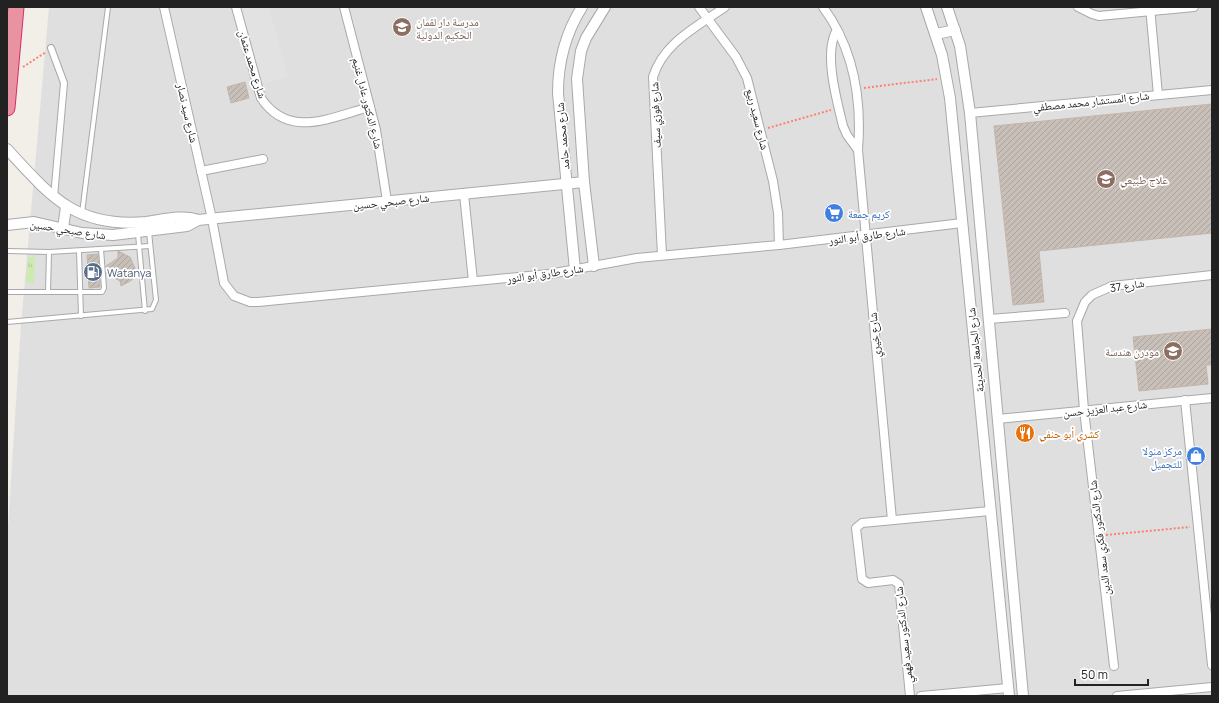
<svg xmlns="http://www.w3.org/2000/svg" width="1219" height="703" viewBox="0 0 1219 703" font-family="Manrope,'Noto Naskh Arabic',sans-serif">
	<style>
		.residential { fill: #e0dfdf }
		.grass { fill: url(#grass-tufts) }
		.parking { fill: #e2e2e2 }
		.building { fill: url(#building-hatch); stroke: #c4b6ab }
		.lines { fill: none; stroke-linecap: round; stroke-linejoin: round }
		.service-casing { stroke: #a9a9a9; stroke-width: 6 }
		.pedestrian-casing { stroke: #a9a9a9; stroke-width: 8 }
		.minor-casing { stroke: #a9a9a9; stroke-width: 10 }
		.tertiary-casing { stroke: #a9a9a9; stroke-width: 12 }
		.motorway-casing { stroke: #dc2a67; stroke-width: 17 }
		.path { stroke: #fa8072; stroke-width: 2; stroke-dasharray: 2 2; stroke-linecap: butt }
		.service { stroke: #fff; stroke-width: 4 }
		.pedestrian { stroke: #fff; stroke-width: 6 }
		.minor { stroke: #fff; stroke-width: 8 }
		.tertiary { stroke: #fff; stroke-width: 10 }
		.motorway { stroke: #e892a2; stroke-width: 15 }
		.labels { text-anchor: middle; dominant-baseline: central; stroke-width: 3.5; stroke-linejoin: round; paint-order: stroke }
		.education-label { font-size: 11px; fill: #785e54; stroke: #fff; text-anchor: start }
		.street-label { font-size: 11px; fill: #222; stroke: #fff }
		.shop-label { font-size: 11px; fill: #366cbe; stroke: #fff; text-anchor: start }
		.service-label { font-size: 11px; fill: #4e5e75; stroke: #fff; text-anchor: start }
		.food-label { font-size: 11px; fill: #c56008; stroke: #fff; text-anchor: start }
	</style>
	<defs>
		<pattern id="grass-tufts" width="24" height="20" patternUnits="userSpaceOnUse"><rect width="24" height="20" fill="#cdebb0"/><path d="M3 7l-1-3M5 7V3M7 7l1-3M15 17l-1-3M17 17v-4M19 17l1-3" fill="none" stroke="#b0c997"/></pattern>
		<pattern id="building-hatch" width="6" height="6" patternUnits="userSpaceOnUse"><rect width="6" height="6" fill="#c7bfb8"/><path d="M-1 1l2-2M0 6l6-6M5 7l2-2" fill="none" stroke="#aba49e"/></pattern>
	</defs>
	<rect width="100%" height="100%" fill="#f2efe9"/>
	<path class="residential" d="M49,7H1212V696H7V542L21,325Z"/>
	<path class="grass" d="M28,257H35L34,283H26Z"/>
	<path class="parking" d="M240,7H269L288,77L260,85Z"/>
	<g class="building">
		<path d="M245,82L249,98L231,103L227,87Z"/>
		<path d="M1212,104V233L1039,251L1044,302L1013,305L994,126Z"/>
		<path d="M118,251L130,257L135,268L132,280L121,286L120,281L106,273V266L118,258Z"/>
		<path d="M98,254L100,287L89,288L87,255Z"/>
		<path d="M1212,329V365H1206L1208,384L1139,391L1133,337Z"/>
	</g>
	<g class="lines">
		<g class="service-casing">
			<g id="service">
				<path d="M82,213L108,7"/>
				<path d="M138,234L145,311"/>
				<path d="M7,251L49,252L150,246"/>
				<path d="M79,251L81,316"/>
				<path d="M7,292H102L104,288L101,249"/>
				<path d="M48,292L49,252"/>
				<path d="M7,322L152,309L156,300L149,232"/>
			</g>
		</g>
		<g class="pedestrian-casing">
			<path id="pedestrian" d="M51,48L64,83L54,197"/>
		</g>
		<g class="minor-casing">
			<g id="minor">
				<path d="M164,7L212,219L224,283L234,296L250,302H258L549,274L637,258L779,245L962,223"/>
				<path d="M236,7L261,98C289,140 331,117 370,107"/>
				<path d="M344,7L376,130L387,201"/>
				<path d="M699,7L736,57L747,78L773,181L778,213L779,245"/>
				<path d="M823,7C854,49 862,99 858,150L892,520"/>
				<path d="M1078,7L1092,14L1099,16L1194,7"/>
				<path d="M1150,7L1158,95"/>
				<path d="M837,30C823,52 837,101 843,126L847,135L858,150"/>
				<path d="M970,113L1212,90"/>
				<path d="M201,171L263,159"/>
				<path d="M464,194L473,281"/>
				<path d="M662,255L653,77C663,43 698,26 725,7"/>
				<path d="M989,319L1065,313"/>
				<path d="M1185,400L1212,665"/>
				<path d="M998,419L1212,398"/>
				<path d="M1114,666L1084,410L1077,321L1085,302L1092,295L1112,286L1212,275"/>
				<path d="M910,696L899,584L893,580L868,583L862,579L856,528L862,523L990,511"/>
				<path d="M921,696L1008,688"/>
				<path d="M1117,696L1212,687"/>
			</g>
		</g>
		<g class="tertiary-casing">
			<g id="tertiary">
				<path d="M926,7L942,55L950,98L1009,696"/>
				<path d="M947,7L960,46L970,113L1023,696"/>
				<path d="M936,34L955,30"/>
				<path d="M7,149C51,197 76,228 146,222C161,220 184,214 198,220L584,182"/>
				<path d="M7,225L34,222L82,233L113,235L187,226L198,220"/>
				<path d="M63,228L66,207"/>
				<path d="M594,266L584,182L577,79L581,51L586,38L605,7"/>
				<path d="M575,270L558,93C558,62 565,34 582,7"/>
			</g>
		</g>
		<g class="motorway-casing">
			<path id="motorway" d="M7,108L16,7"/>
		</g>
		<g class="path">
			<path d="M23,67L46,52"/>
			<path d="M864,88L937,79"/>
			<path d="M768,128L831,110"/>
			<path d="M1106,535L1190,527"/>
		</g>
		<use href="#service" class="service"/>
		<use href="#pedestrian" class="pedestrian"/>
		<use href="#minor" class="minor"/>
		<use href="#tertiary" class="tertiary"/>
		<use href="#motorway" class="motorway"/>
	</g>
	<defs>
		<g id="school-disc" transform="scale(1)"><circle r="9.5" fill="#8d6e63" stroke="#fff"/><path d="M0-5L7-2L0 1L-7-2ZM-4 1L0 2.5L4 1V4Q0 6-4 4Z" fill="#fff"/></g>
		<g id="university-disc" transform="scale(1)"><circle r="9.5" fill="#8d6e63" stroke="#fff"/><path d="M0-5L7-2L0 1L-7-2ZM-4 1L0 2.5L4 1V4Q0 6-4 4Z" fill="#fff"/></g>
		<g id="supermarket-disc" transform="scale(1)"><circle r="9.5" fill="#3f7fe0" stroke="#fff"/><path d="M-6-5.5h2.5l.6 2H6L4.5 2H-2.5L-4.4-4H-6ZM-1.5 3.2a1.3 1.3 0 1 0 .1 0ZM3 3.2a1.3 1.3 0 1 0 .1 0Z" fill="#fff"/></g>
		<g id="fuel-disc" transform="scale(1)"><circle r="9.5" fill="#5c6f8a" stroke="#fff"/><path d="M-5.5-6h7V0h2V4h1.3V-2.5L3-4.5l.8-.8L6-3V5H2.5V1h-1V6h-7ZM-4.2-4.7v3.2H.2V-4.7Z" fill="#fff"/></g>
		<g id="restaurant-disc" transform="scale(1)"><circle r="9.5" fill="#e8710a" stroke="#fff"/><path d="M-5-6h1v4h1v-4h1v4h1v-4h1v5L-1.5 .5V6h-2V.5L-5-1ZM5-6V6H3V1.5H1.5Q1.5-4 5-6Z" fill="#fff"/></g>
		<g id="shop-disc" transform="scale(1)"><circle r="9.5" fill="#3f7fe0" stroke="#fff"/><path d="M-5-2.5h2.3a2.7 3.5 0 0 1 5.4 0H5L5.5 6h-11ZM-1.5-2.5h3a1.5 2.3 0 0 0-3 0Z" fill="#fff"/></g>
	</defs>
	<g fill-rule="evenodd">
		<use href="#school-disc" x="402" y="27"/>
		<use href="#university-disc" x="1106" y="179"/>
		<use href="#supermarket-disc" x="834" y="213"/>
		<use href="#fuel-disc" x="93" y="272"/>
		<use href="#university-disc" x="1173" y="351"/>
		<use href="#restaurant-disc" x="1025" y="433"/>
		<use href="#shop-disc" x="1196" y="456"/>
	</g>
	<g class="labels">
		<g class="education-label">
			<text x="416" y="21">مدرسة دار لقمان<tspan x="416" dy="13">الحكيم الدولية</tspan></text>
			<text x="1120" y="179">علاج طبيعي</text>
			<text x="1159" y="351" text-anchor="end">مودرن هندسة</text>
		</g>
		<g class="street-label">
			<text transform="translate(253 64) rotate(73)">شارع محمد عثمان</text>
			<text transform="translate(1091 101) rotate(-6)">شارع المستشار محمد مصطفي</text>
			<text transform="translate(368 103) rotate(76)">شارع الدكتور عادل غنيم</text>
			<text transform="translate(188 113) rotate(77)">شارع سيد نصار</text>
			<text transform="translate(655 115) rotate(-92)">شارع فوزي سيف</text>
			<text transform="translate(758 119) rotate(76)">شارع سعيد ربيع</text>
			<text transform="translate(562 136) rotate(-95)">شارع محمد حامد</text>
			<text transform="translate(391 201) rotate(-6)">شارع صبحي حسين</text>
			<text transform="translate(68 229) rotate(9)">شارع صبحي حسين</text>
			<text transform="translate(867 235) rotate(-7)">شارع طارق أبو النور</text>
			<text transform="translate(545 273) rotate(-8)">شارع طارق أبو النور</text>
			<text transform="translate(1127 285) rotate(-9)">شارع 37</text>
			<text transform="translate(874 335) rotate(-95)">شارع خيري</text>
			<text transform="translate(975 350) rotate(-96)">شارع الجامعة الحديثة</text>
			<text transform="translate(1105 408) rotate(-6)">شارع عبد العزيز حسن</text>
			<text transform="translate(1099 538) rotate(-97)">شارع الدكتور فكري سعد الدين</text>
			<text transform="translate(903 635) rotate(-96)">شارع الدكتور سعيد فهمي</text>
		</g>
		<g class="shop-label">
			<text x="848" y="213">كريم جمعة</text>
			<text x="1182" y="450" text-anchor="end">مركز منولا<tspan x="1182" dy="13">للتجميل</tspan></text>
		</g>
		<g class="service-label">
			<text x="107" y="272">Watanya</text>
		</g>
		<g class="food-label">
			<text x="1039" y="433">كشري أبو حنفي</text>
		</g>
	</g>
	<rect width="1219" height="703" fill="none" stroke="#222222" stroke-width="16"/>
	<path d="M1075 679v6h73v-6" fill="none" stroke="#222222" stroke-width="2"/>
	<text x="1081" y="679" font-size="12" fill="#222222" stroke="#ffffff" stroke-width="3" paint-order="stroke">50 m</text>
</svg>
